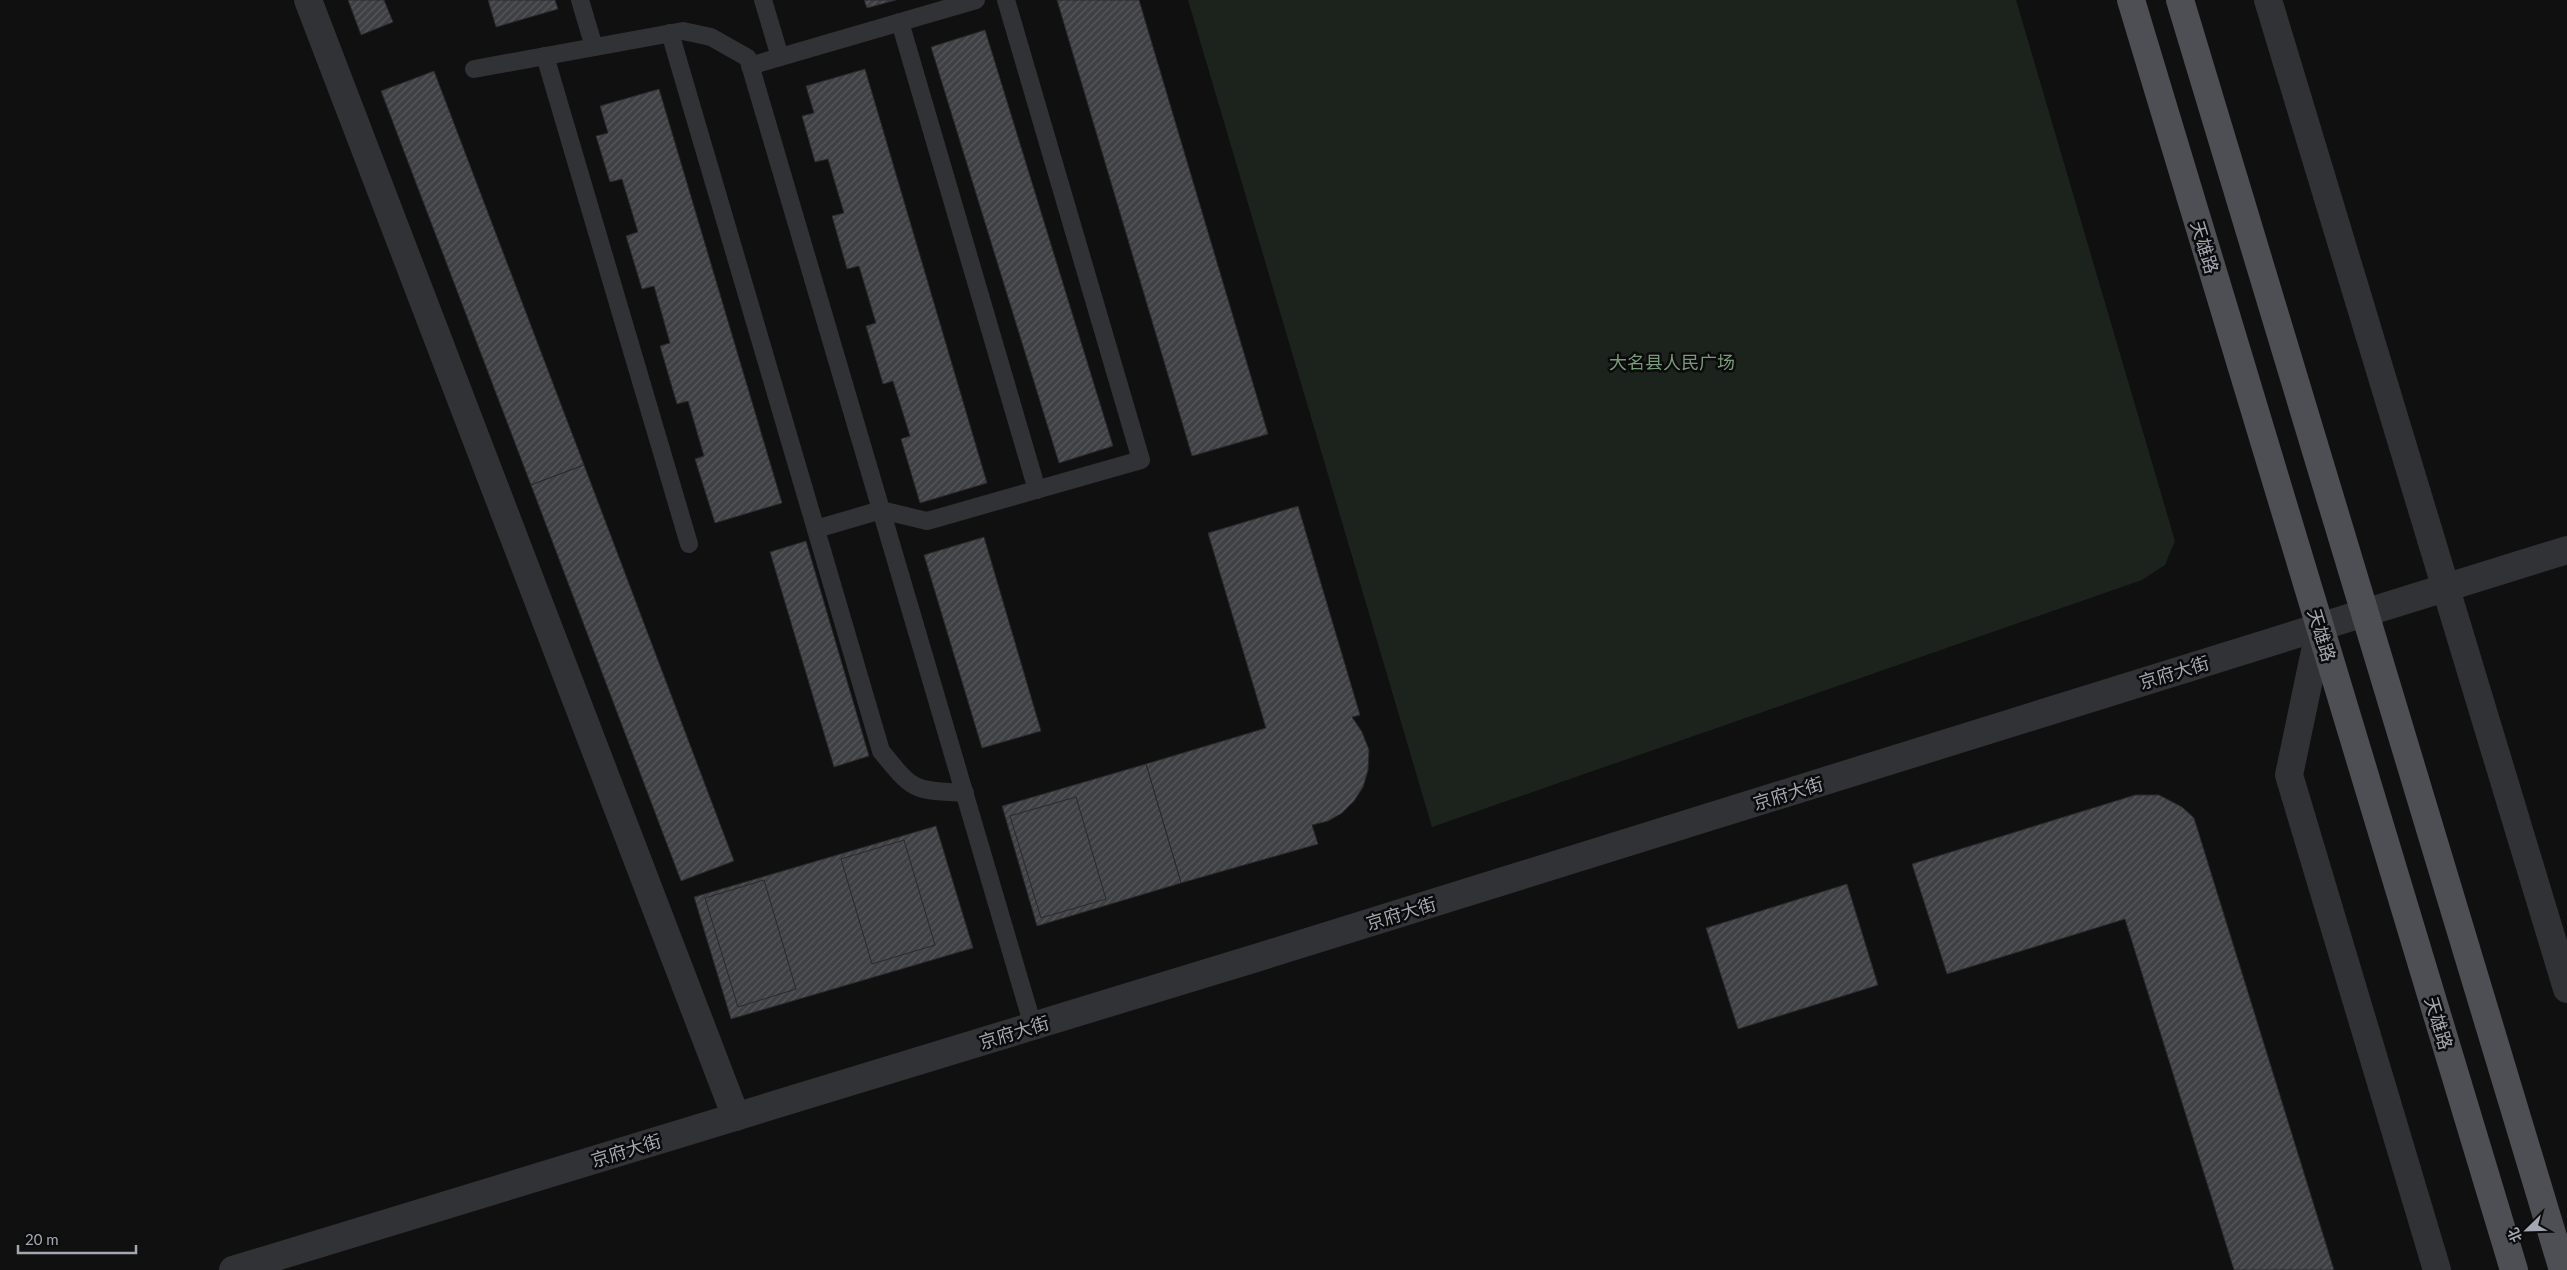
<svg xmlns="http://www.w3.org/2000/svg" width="2567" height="1270" viewBox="0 0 2567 1270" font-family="Lato,'Noto Sans SC',sans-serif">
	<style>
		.green { fill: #1c231d }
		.building { fill: url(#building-hatch); stroke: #2a2a2d }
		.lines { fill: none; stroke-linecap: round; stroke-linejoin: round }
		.service { stroke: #313236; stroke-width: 18 }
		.minor { stroke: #313236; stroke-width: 28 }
		.tertiary { stroke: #313236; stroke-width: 28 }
		.primary { stroke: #4d4f55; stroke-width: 28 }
		.labels { text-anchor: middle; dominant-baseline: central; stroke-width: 5; stroke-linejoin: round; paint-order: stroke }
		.street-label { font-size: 18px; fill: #a2a7b1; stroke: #0b0b0c }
		.park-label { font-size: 18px; fill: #7a9b79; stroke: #0b0b0c }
	</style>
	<defs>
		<pattern id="building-hatch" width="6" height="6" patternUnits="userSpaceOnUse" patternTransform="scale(1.25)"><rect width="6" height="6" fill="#3f4044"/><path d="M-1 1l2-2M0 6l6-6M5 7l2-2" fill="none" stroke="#58595d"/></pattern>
	</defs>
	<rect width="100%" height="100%" fill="#101011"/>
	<path class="green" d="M1188,0H2016L2175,541L2165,565L2142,580L1432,827Z"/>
	<g class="building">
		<path d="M348,0H384L393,22L361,35Z"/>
		<path d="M488,0H555L558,9L496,27Z"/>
		<path d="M864,0H896L867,8Z"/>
		<path d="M1057,0H1139L1268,434L1192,456Z"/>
		<path d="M985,30L1113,446L1059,463L931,47Z"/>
		<path d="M865,69L987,483L920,503L901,439L910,436L893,381L883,384L866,326L876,323L859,266L847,269L832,216L844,213L828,159L815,162L802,116L814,113L806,86Z"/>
		<path d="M434,71L584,465L531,485L381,91Z"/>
		<path d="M659,89L782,503L715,523L695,459L704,456L688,401L677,404L660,346L670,343L654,286L642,289L626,236L638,232L622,179L610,182L596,136L608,133L600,106Z"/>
		<path d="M584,465L734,861L681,881L531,485Z"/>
		<path d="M1298,506L1360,715L1352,717L1362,732L1369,750L1368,770L1363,787L1354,801L1342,813L1328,821L1312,825L1318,844L1181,883L1146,764L1266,728L1208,533Z"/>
		<path d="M984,537L1041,731L982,748L924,555Z"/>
		<path d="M806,541L869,756L834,767L770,552Z"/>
		<path d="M1146,764L1181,883L1037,926L1002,806Z"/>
		<path d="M2135,795H2159L2182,807L2194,818L2334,1270H2234L2125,919L1947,974L1912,864Z"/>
		<path d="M1076,797L1106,899L1041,918L1010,816Z"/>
		<path d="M936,826L973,948L731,1019L694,897Z"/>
		<path d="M904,840L935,945L872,964L841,859Z"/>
		<path d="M764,880L796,989L738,1007L705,898Z"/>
		<path d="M1847,884L1878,985L1738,1029L1706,928Z"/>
	</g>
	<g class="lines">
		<g class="service">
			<path d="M580,0L594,47"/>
			<path d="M763,0L780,57"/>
			<path d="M900,22L1037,490"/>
			<path d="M670,33L881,751C914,792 913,790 965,793"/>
			<path d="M545,56L689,544"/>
			<path d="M750,66L976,0"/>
			<path d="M474,69L683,31L711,37L748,58L1033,1026"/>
			<path d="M816,529L881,510L927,521L1141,460L1006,0"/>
		</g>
		<g class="minor">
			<path d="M308,0L736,1117"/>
			<path d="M2268,0L2567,989"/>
			<path d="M2320,627L2289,775L2437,1270"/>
		</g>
		<path class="tertiary" d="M233,1270L1256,958L2567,550"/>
		<g class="primary">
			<path d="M2131,0L2514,1270"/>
			<path d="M2180,0L2563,1270"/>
		</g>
	</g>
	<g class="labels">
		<g class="street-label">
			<text transform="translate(2205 247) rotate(73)">天雄路</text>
			<text transform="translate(2322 635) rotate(73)">天雄路</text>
			<text transform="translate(2174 672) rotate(-17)">京府大街</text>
			<text transform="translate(1788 793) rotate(-17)">京府大街</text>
			<text transform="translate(1401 913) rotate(-17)">京府大街</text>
			<text transform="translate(2439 1023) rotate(73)">天雄路</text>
			<text transform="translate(1014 1032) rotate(-17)">京府大街</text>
			<text transform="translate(626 1150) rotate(-17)">京府大街</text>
		</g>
		<g class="park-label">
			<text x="1672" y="362">大名县人民广场</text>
		</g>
	</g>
	<g transform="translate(2527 1230) rotate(247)" stroke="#0b0b0c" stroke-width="4" paint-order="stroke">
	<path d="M0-4L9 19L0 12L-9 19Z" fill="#a2a7b1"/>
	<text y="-8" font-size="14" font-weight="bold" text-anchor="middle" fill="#a2a7b1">北</text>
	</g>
	<path d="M18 1245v8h118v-8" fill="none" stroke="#a2a7b1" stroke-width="2.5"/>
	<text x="25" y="1245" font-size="15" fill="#a2a7b1" stroke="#0b0b0c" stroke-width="4" paint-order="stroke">20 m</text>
</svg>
